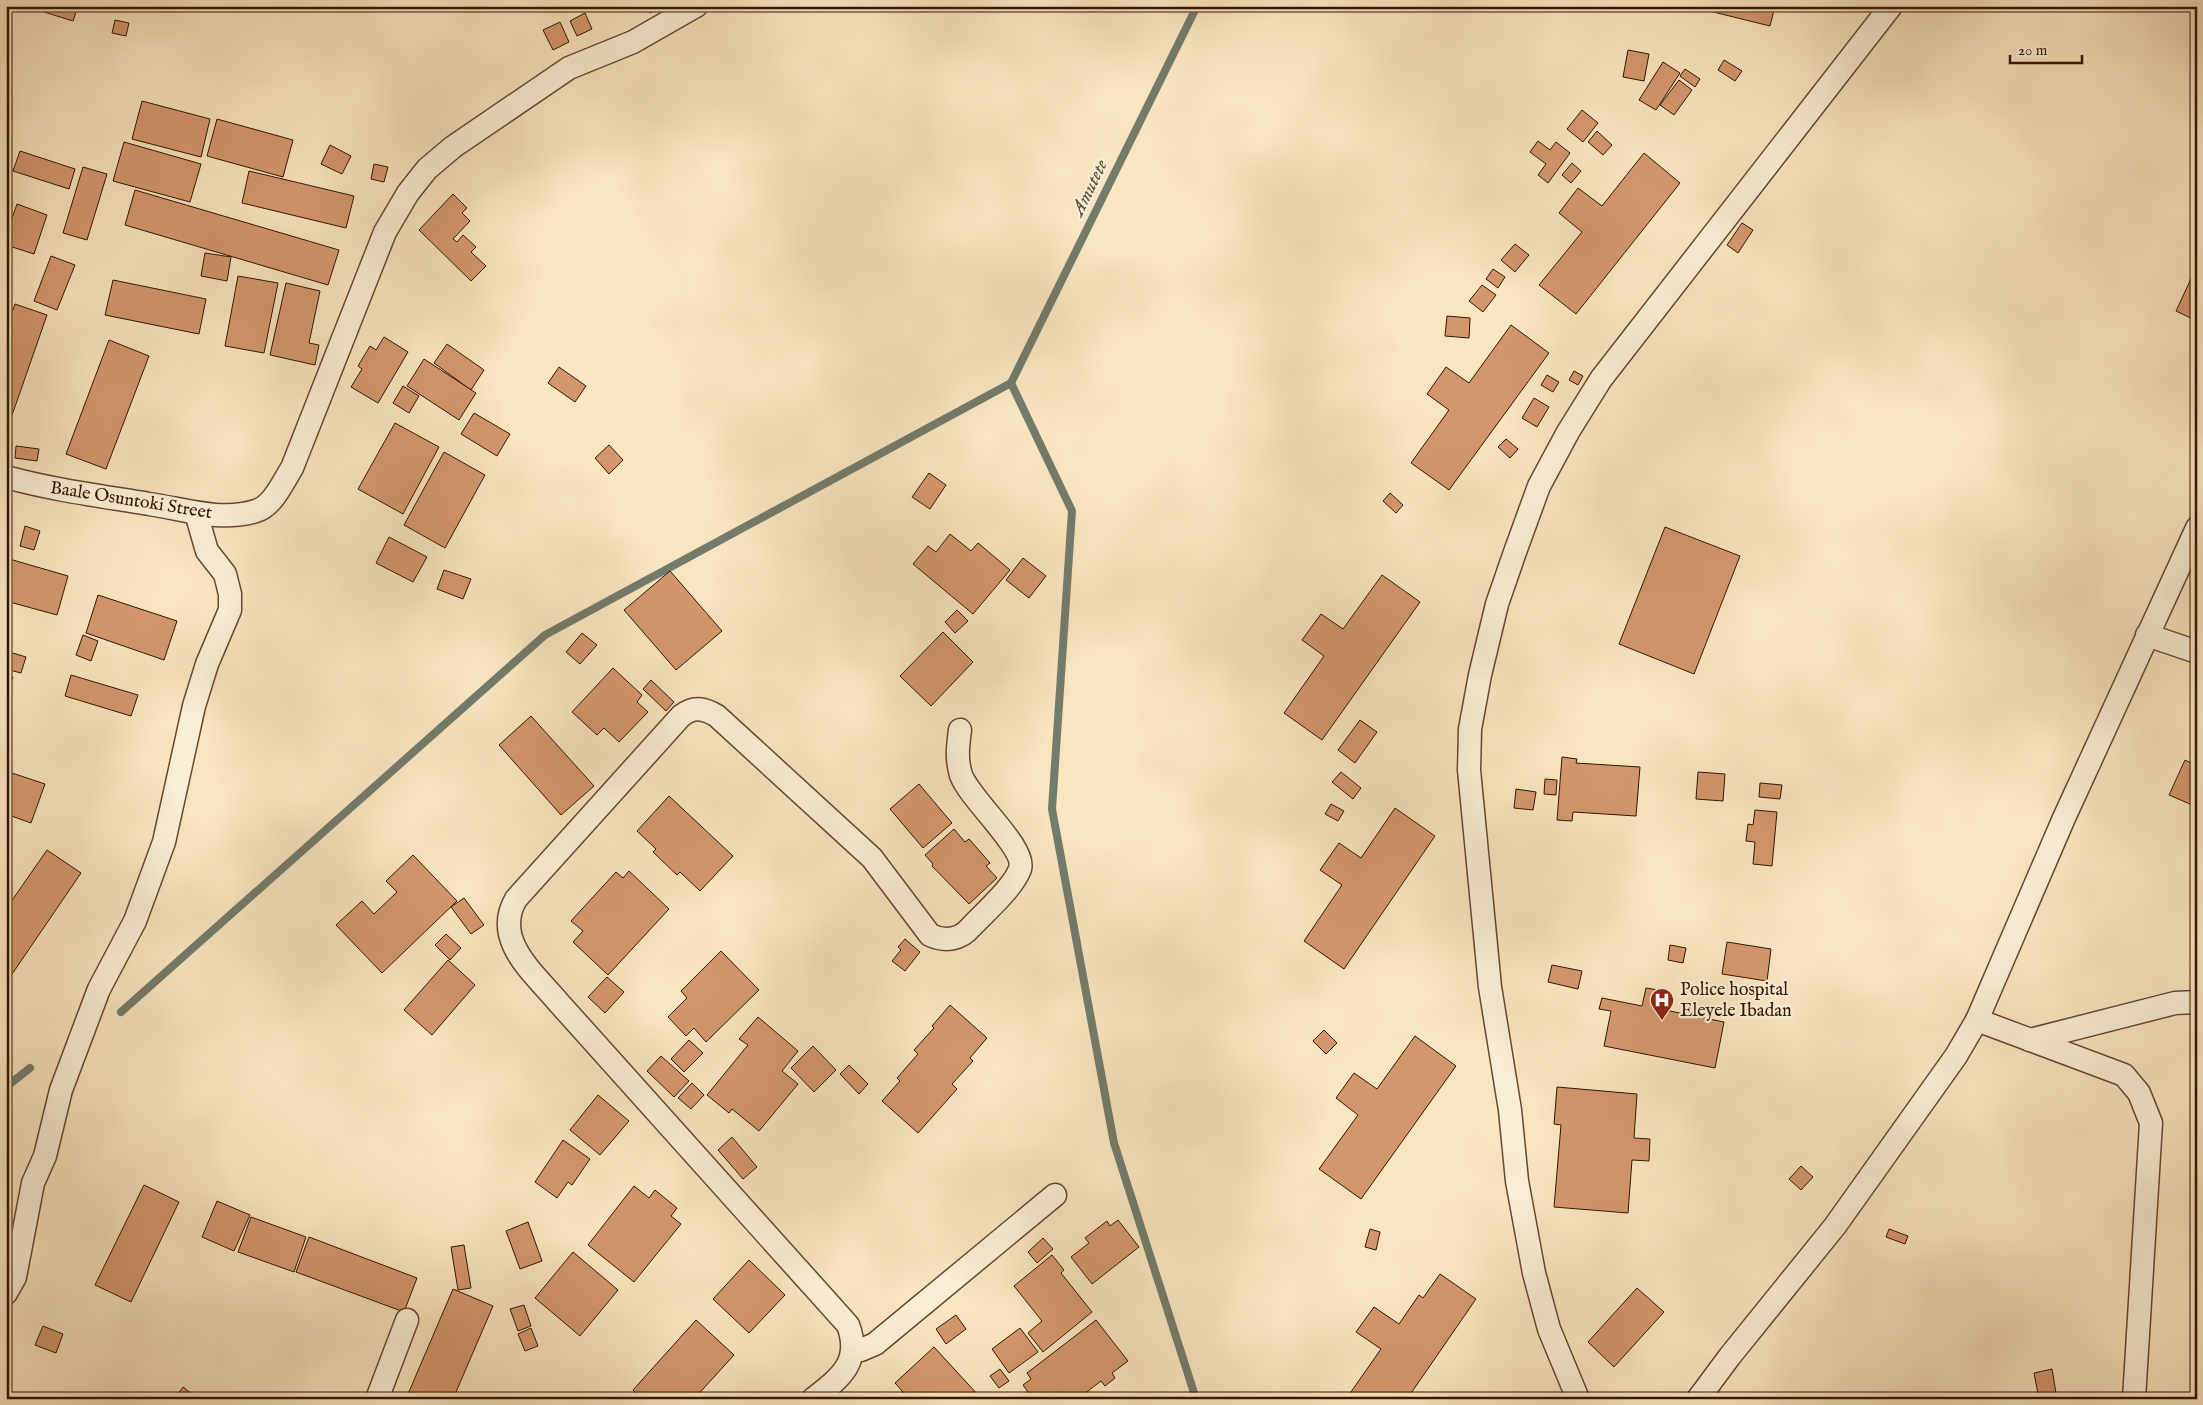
<svg xmlns="http://www.w3.org/2000/svg" width="2203" height="1405" viewBox="0 0 2203 1405" font-family="'IM FELL English',serif">
	<style>
		.lines { fill: none; stroke-linecap: round; stroke-linejoin: round }
		.stream { stroke: #737b6b; stroke-width: 8 }
		.building { fill: #d4976d; stroke: #321500 }
		.street-casing { stroke: #644930; stroke-width: 25 }
		.street { stroke: #fbeed6; stroke-width: 22 }
		.labels { text-anchor: middle; dominant-baseline: central; stroke-width: 4.5; stroke-linejoin: round; paint-order: stroke }
		.street-label { font-size: 18px; fill: #321500; stroke: #fbeed6 }
		.poi-label { font-size: 18px; fill: #321500; stroke: #fbeed6; text-anchor: start }
		.water-label { font-size: 19px; font-style: italic; fill: #58503f; stroke: #fbeed6 }
	</style>
	<rect width="100%" height="100%" fill="#f9e5c0"/>
	<filter id="stains"><feTurbulence type="fractalNoise" baseFrequency=".004" numOctaves="4"/><feColorMatrix values="0 0 0 0 .2 0 0 0 0 .09 0 0 0 0 .02 0 0 0 .5 -.17"/></filter>
	<radialGradient id="worn" r=".72"><stop offset=".6" stop-color="#630" stop-opacity="0"/><stop offset="1" stop-color="#630" stop-opacity=".3"/></radialGradient>
	<g class="lines">
		<g class="stream">
			<path d="M1011,383L1072,511L1052,809L1114,1143L1196,1399"/>
			<path d="M1011,383L1197,6"/>
			<path d="M121,1012L545,635L1011,383"/>
			<path d="M6,1087L30,1068"/>
		</g>
	</g>
	<g class="building">
		<path d="M32,6H78L73,21L31,8Z"/>
		<path d="M646,6H661L650,13Z"/>
		<path d="M1689,6H1775L1770,26Z"/>
		<path d="M585,13L592,29L577,36L570,21Z"/>
		<path d="M115,20L129,23L126,36L112,33Z"/>
		<path d="M560,22L569,42L553,50L543,30Z"/>
		<path d="M1628,50L1649,54L1644,81L1623,77Z"/>
		<path d="M1724,60L1742,71L1735,81L1718,70Z"/>
		<path d="M1663,62L1680,73L1656,110L1639,100Z"/>
		<path d="M1685,69L1700,79L1695,87L1680,76Z"/>
		<path d="M1679,80L1692,90L1674,115L1660,105Z"/>
		<path d="M142,101L210,119L201,157L132,139Z"/>
		<path d="M1582,110L1598,123L1583,142L1567,129Z"/>
		<path d="M217,119L293,140L283,177L207,156Z"/>
		<path d="M1597,131L1612,145L1603,155L1588,142Z"/>
		<path d="M1538,141L1550,150L1556,142L1570,153L1548,183L1538,175L1546,164L1530,152Z"/>
		<path d="M124,142L201,164L190,202L113,181Z"/>
		<path d="M330,145L351,156L342,174L321,164Z"/>
		<path d="M20,151L75,169L69,189L13,171Z"/>
		<path d="M1644,153L1680,183L1576,314L1539,285L1582,232L1559,213L1578,188L1602,206Z"/>
		<path d="M1572,163L1581,171L1571,183L1562,175Z"/>
		<path d="M374,164L388,167L384,182L371,179Z"/>
		<path d="M83,167L107,174L87,240L63,233Z"/>
		<path d="M249,171L354,196L346,228L242,203Z"/>
		<path d="M135,190L339,250L328,285L125,225Z"/>
		<path d="M453,194L467,208L462,213L470,221L453,239L457,242L463,235L476,247L471,252L486,266L471,281L419,230Z"/>
		<path d="M17,204L47,215L34,254L6,245V235Z"/>
		<path d="M1742,223L1753,230L1738,253L1727,245Z"/>
		<path d="M1515,244L1529,255L1515,272L1501,260Z"/>
		<path d="M205,253L231,257L227,281L201,276Z"/>
		<path d="M51,256L75,265L57,310L34,301Z"/>
		<path d="M2196,268L2197,269V321L2176,311Z"/>
		<path d="M1493,269L1505,277L1498,288L1486,279Z"/>
		<path d="M238,276L278,283L264,353L225,346Z"/>
		<path d="M113,280L206,299L199,334L105,315Z"/>
		<path d="M286,283L320,291L309,343L319,345L315,365L270,355Z"/>
		<path d="M1482,285L1496,295L1483,312L1469,301Z"/>
		<path d="M15,304L47,315L10,421L6,420V329Z"/>
		<path d="M1447,316L1470,318L1469,338L1445,336Z"/>
		<path d="M1511,325L1549,353L1449,490L1411,463L1449,410L1427,394L1446,367L1469,383Z"/>
		<path d="M384,337L408,352L378,403L351,387L362,369L358,366L370,346L376,350Z"/>
		<path d="M109,340L149,356L106,469L66,454Z"/>
		<path d="M447,344L484,370L471,390L434,363Z"/>
		<path d="M424,359L476,393L459,420L407,386Z"/>
		<path d="M559,367L586,386L575,402L548,383Z"/>
		<path d="M1574,371L1583,376L1578,385L1569,380Z"/>
		<path d="M1547,375L1559,382L1553,392L1541,385Z"/>
		<path d="M403,386L419,396L409,413L393,403Z"/>
		<path d="M1534,398L1549,407L1537,427L1522,418Z"/>
		<path d="M474,413L510,434L497,456L461,434Z"/>
		<path d="M395,423L439,447L403,514L358,489Z"/>
		<path d="M1506,439L1518,449L1510,458L1498,447Z"/>
		<path d="M609,445L623,460L609,474L595,458Z"/>
		<path d="M16,446L39,449L37,461L15,458Z"/>
		<path d="M444,452L485,475L445,548L404,525Z"/>
		<path d="M929,473L946,485L930,509L912,497Z"/>
		<path d="M1390,493L1403,505L1396,513L1383,501Z"/>
		<path d="M25,526L40,531L34,550L20,546Z"/>
		<path d="M1665,527L1740,556L1694,674L1619,644Z"/>
		<path d="M950,534L971,551L978,543L1010,570L973,614L913,564L928,546L936,552Z"/>
		<path d="M389,537L427,557L413,582L376,563Z"/>
		<path d="M6,558L68,576L57,615L6,601Z"/>
		<path d="M1023,558L1046,576L1029,598L1006,580Z"/>
		<path d="M444,570L471,579L463,599L437,589Z"/>
		<path d="M670,571L722,631L676,670L624,610Z"/>
		<path d="M1382,575L1420,602L1322,740L1284,713L1324,656L1302,640L1321,614L1343,629Z"/>
		<path d="M98,595L177,621L164,660L86,633Z"/>
		<path d="M957,610L968,621L955,633L945,622Z"/>
		<path d="M943,632L973,662L931,706L900,676Z"/>
		<path d="M582,633L597,645L580,664L566,652Z"/>
		<path d="M83,635L98,641L91,661L76,655Z"/>
		<path d="M6,651L26,657L21,673L6,669Z"/>
		<path d="M613,668L642,695L637,702L648,712L619,742L604,728L597,735L572,712Z"/>
		<path d="M6,675L13,677L7,695L6,694Z"/>
		<path d="M71,675L138,695L131,716L65,696Z"/>
		<path d="M651,680L674,702L666,711L643,689Z"/>
		<path d="M531,716L594,786L561,815L499,745Z"/>
		<path d="M1360,720L1377,732L1355,763L1338,750Z"/>
		<path d="M1562,757L1577,759L1576,763L1640,767L1636,816L1573,812L1572,821L1557,820Z"/>
		<path d="M2185,760L2197,766V807L2169,795Z"/>
		<path d="M6,771L45,784L31,823L6,814Z"/>
		<path d="M1341,772L1361,788L1353,799L1332,782Z"/>
		<path d="M1698,772L1725,774L1723,801L1696,799Z"/>
		<path d="M1545,779L1557,780L1556,795L1544,794Z"/>
		<path d="M1760,783L1782,785L1780,799L1759,797Z"/>
		<path d="M919,784L952,823L923,848L890,809Z"/>
		<path d="M1516,789L1536,792L1533,810L1514,808Z"/>
		<path d="M669,796L733,856L700,891L680,872L677,875L653,852L656,849L637,831Z"/>
		<path d="M1331,804L1344,811L1338,821L1325,814Z"/>
		<path d="M1395,808L1435,836L1344,969L1304,941L1342,885L1320,870L1339,843L1361,858Z"/>
		<path d="M1755,810L1777,812L1772,866L1753,864L1755,842L1746,841L1748,824L1753,825Z"/>
		<path d="M954,829L965,842L969,839L990,863L986,866L997,878L969,904L932,866L933,864L925,855Z"/>
		<path d="M47,850L81,873L6,983V909Z"/>
		<path d="M413,855L457,901L382,973L336,925L362,901L374,914L397,892L386,881Z"/>
		<path d="M629,871L669,909L608,975L573,942L583,931L571,921L616,872L623,878Z"/>
		<path d="M464,898L484,925L471,934L451,907Z"/>
		<path d="M446,934L461,948L450,960L435,945Z"/>
		<path d="M905,939L920,952L905,971L892,961L901,950L898,947Z"/>
		<path d="M1727,942L1771,949L1767,981L1722,974Z"/>
		<path d="M1670,945L1686,948L1683,963L1668,960Z"/>
		<path d="M721,951L759,990L706,1042L694,1028L686,1036L668,1017L687,998L681,991Z"/>
		<path d="M448,960L475,985L432,1035L404,1010Z"/>
		<path d="M1552,965L1582,971L1578,989L1548,982Z"/>
		<path d="M607,977L624,992L605,1013L588,997Z"/>
		<path d="M1646,988L1664,991L1660,1009L1724,1022L1715,1068L1604,1046L1611,1011L1599,1009L1602,998L1642,1006Z"/>
		<path d="M950,1005L987,1038L970,1058L973,1061L952,1084L957,1089L918,1133L882,1101L900,1081L897,1078L918,1054L914,1050L934,1028L932,1026Z"/>
		<path d="M758,1017L798,1051L782,1071L798,1084L759,1131L732,1109L729,1113L707,1095L748,1045L739,1039Z"/>
		<path d="M1324,1030L1337,1043L1326,1054L1313,1041Z"/>
		<path d="M1415,1036L1456,1066L1361,1199L1319,1169L1358,1115L1336,1098L1354,1073L1377,1089Z"/>
		<path d="M689,1040L703,1053L684,1072L671,1059Z"/>
		<path d="M813,1046L836,1070L814,1092L791,1068Z"/>
		<path d="M661,1056L689,1081L674,1097L647,1071Z"/>
		<path d="M849,1065L868,1084L859,1094L840,1074Z"/>
		<path d="M692,1083L704,1095L691,1109L678,1098Z"/>
		<path d="M1557,1087L1637,1094L1634,1138L1650,1139L1649,1161L1632,1160L1628,1213L1554,1207L1561,1125L1554,1124Z"/>
		<path d="M598,1095L629,1121L600,1155L570,1130Z"/>
		<path d="M732,1137L757,1167L743,1179L718,1150Z"/>
		<path d="M563,1140L590,1159L572,1185L568,1182L557,1198L535,1182Z"/>
		<path d="M1801,1166L1813,1177L1801,1190L1789,1179Z"/>
		<path d="M144,1185L179,1202L131,1302L95,1285Z"/>
		<path d="M634,1186L649,1198L655,1190L677,1208L671,1216L681,1224L634,1282L588,1245Z"/>
		<path d="M217,1201L250,1215L234,1251L202,1237Z"/>
		<path d="M251,1217L306,1237L294,1272L238,1252Z"/>
		<path d="M1118,1220L1139,1247L1092,1284L1071,1257L1089,1243L1085,1238L1107,1221L1110,1226Z"/>
		<path d="M528,1222L542,1261L520,1269L506,1231Z"/>
		<path d="M1370,1229L1380,1232L1376,1250L1365,1247Z"/>
		<path d="M1889,1229L1908,1236L1905,1244L1886,1237Z"/>
		<path d="M309,1237L417,1278L404,1312L296,1272Z"/>
		<path d="M1043,1238L1053,1249L1037,1263L1028,1252Z"/>
		<path d="M464,1245L471,1288L458,1290L451,1247Z"/>
		<path d="M573,1252L618,1290L580,1336L535,1298Z"/>
		<path d="M1052,1255L1064,1270L1061,1273L1092,1312L1043,1352L1028,1333L1042,1321L1014,1286Z"/>
		<path d="M749,1260L785,1295L749,1333L713,1299Z"/>
		<path d="M1440,1274L1476,1299L1407,1399H1346L1381,1349L1356,1332L1374,1307L1399,1324L1419,1295L1423,1298Z"/>
		<path d="M1637,1288L1664,1312L1614,1367L1588,1342Z"/>
		<path d="M453,1289L493,1306L453,1399H419L408,1394Z"/>
		<path d="M524,1305L531,1326L518,1331L510,1309Z"/>
		<path d="M956,1315L966,1329L946,1344L936,1329Z"/>
		<path d="M696,1320L734,1355L694,1399H642L633,1390Z"/>
		<path d="M1096,1320L1128,1361L1112,1373L1115,1378L1105,1386L1101,1381L1080,1397L1082,1399H1033L1023,1385L1031,1379L1027,1373Z"/>
		<path d="M43,1326L63,1334L56,1353L35,1345Z"/>
		<path d="M531,1328L538,1346L525,1351L518,1334Z"/>
		<path d="M1020,1328L1038,1352L1009,1373L992,1349Z"/>
		<path d="M934,1347L979,1396L975,1399H917L914,1396L909,1399L895,1383Z"/>
		<path d="M1000,1369L1009,1381L999,1388L990,1376Z"/>
		<path d="M2052,1369L2057,1399H2039L2034,1373Z"/>
		<path d="M183,1387L198,1399H174Z"/>
		<path d="M1003,1393L1009,1399H997Z"/>
	</g>
	<g class="lines">
		<g class="street-casing">
			<g id="street">
				<path d="M6,477C53,490 101,496 149,504C184,509 221,522 256,511C273,506 283,482 292,468L385,232L408,193L427,169L453,147L569,68L633,42L696,6"/>
				<path d="M2147,635L2197,652"/>
				<path d="M1977,1020L2124,1075L2139,1093L2151,1123L2134,1399"/>
				<path d="M2030,1040L2175,1003L2197,1002"/>
				<path d="M6,1293L15,1277L33,1183L45,1156L61,1090L99,989L135,921L164,842L194,706L207,664L230,610V594L225,574L207,551L196,513"/>
				<path d="M853,1350H861L875,1344L1055,1195"/>
				<path d="M377,1399L407,1320"/>
				<path d="M813,1399C840,1378 862,1362 848,1325L559,1003C534,973 492,940 516,899L681,716C694,706 704,708 717,716L872,858L930,935C945,942 960,940 971,927C985,912 1013,888 1020,869C1027,848 970,800 961,775C956,759 958,745 960,730"/>
				<path d="M1578,1399L1549,1329L1534,1273L1517,1181L1510,1110L1490,987L1469,770L1470,729L1480,675L1497,604L1515,552L1539,486L1568,432L1601,379L1891,6"/>
				<path d="M1698,1399L1730,1356L1835,1226L1956,1056L1977,1020L2064,818L2197,528"/>
			</g>
		</g>
		<use href="#street" class="street"/>
	</g>
	<defs>
		<g id="hospital-pin" transform="scale(1.25)"><path d="M0 17L-7.5 6A9.5 9.5 0 1 1 7.5 6Z" fill="#8f2418" stroke="#fbeed6"/><path d="M-5-5h3v3.5h4V-5h3V5h-3V1.5h-4V5h-3Z" fill="#fff"/></g>
	</defs>
	<g fill-rule="evenodd">
		<use href="#hospital-pin" x="1662" y="1000"/>
	</g>
	<g class="labels">
		<g class="street-label">
			<text transform="translate(131 501) rotate(9)">Baale Osuntoki Street</text>
		</g>
		<g class="poi-label">
			<text x="1680" y="990">Police hospital<tspan x="1680" dy="21">Eleyele Ibadan</tspan></text>
		</g>
		<g class="water-label">
			<text transform="translate(1090 188) rotate(-64)">Amutete</text>
		</g>
	</g>
	<rect width="2203" height="1405" fill="none" stroke="#f9e5c0" stroke-width="25"/>
	<rect x="8" y="8" width="2188" height="1390" fill="none" stroke="#321500" stroke-width="2.5"/>
	<rect x="12" y="12" width="2178" height="1380" fill="none" stroke="#321500"/>
	<path d="M2010 55v8h72v-8" fill="none" stroke="#321500" stroke-width="2.5"/>
	<text x="2018" y="55" font-size="15" fill="#321500" stroke="#fbeed6" stroke-width="4" paint-order="stroke">20 m</text>
	<rect width="100%" height="100%" filter="url(#stains)"/>
	<rect width="100%" height="100%" fill="url(#worn)"/>
</svg>
